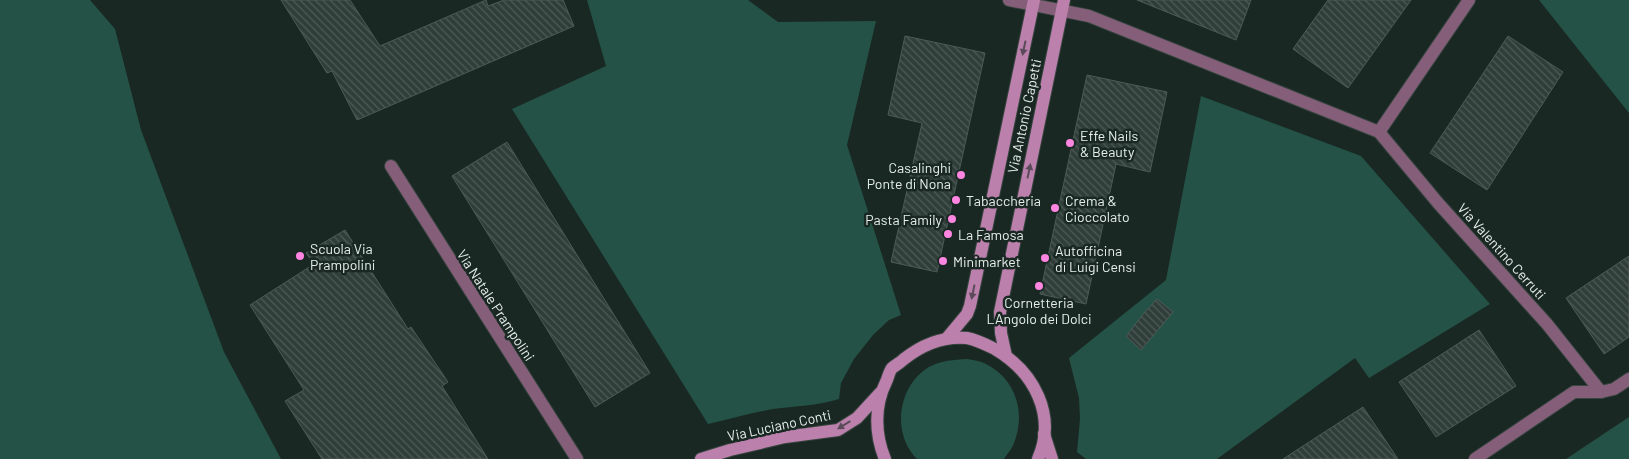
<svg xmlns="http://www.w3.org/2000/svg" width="1629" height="459" viewBox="0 0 1629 459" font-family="Barlow,sans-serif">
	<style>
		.green { fill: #245246 }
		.building { fill: url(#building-back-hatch); stroke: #4c5b56 }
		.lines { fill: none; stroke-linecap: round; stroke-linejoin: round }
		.street-casing { stroke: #37443f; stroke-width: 14 }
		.secondary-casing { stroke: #37443f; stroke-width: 14 }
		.street { stroke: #855f7a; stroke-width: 12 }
		.secondary { stroke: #bc80ac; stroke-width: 12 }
		.oneway { fill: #5b4b5a }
		.poi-dot { fill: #fe86e1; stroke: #1a2823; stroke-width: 2 }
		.labels { text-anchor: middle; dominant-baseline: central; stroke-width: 5; stroke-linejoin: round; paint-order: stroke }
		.street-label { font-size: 14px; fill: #e6efec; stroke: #1a2823 }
		.poi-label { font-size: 14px; fill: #e6efec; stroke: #1a2823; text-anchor: start }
	</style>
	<defs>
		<pattern id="building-back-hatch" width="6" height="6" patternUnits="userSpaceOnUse" patternTransform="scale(1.25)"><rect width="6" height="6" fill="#303e3a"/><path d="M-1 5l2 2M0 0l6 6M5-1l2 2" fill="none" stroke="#4e5a57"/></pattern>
	</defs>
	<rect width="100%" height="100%" fill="#1a2823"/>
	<g class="green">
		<path d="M0,0H90L115,29L141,130L224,352L281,459H0Z"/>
		<path d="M587,0H748L778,22L876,21L847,145L901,315L889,320L873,335L854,359L841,383L839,399C817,406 795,406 773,409C751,413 729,419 708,424L512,109L606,66Z"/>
		<path d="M1539,0H1629V113Z"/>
		<path d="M1201,96L1361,156L1490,304L1369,378L1355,358L1217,459H1086L1077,452L1080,419L1079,398L1069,358L1166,280Z"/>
		<path d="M967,359C973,360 980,361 986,364C1016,379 1026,413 1014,443C1012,449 1007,454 1004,459H917C891,434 898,385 929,367C942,360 953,360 967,359Z"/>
		<path d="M1629,417V459H1566Z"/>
	</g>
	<g class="building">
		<path d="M281,0H350L380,46L486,0L488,6L504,0H563L574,26L357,120L332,71L327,73Z"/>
		<path d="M1137,0H1251L1236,40Z"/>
		<path d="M1328,0H1411L1348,88L1293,49Z"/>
		<path d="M905,36L985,53L937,272L891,262L922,123L888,115Z"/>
		<path d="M1508,36L1563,72L1487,190L1430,153Z"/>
		<path d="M1087,75L1167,92L1150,172L1116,164L1086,304L1040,294Z"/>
		<path d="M507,142L650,373L595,407L452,176Z"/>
		<path d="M345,230L408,329L411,327L448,382L442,386L488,459H322L285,401L304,390L250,305L314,264L306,253Z"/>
		<path d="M1629,256V337L1604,354L1566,298Z"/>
		<path d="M1157,299L1173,312L1141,350L1126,336L1144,313Z"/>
		<path d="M1479,330L1516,386L1436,437L1399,382Z"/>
		<path d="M1363,407L1398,459H1283Z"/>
	</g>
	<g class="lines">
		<g class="street-casing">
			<g id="street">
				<path d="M1009,0L1089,16L1379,132L1438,203L1547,324L1601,392H1574L1475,459"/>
				<path d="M1379,132L1469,0"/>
				<path d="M391,166L577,459"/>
				<path d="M1601,392L1614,389L1629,379"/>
			</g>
		</g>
		<g class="secondary-casing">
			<g id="secondary">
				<path d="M947,338L967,314L970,306L1034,0"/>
				<path d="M1006,356L1001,333L1000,312L1064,0"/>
				<path d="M1044,434L1052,459"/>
				<path d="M701,459L730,450L785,437L838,430L857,418L880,393"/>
				<path d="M885,459C875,435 874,406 886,382C888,378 889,372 892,368C896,365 901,362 904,359C923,344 944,336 967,338C977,340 987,345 995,349C1034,372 1057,415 1038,459"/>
			</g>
		</g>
		<use href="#street" class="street"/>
		<use href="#secondary" class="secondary"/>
	</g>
	<defs><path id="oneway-solid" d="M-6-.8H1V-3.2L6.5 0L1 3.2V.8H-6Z" transform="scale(1.25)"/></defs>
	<g class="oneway">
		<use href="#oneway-solid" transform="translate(1024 48) rotate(102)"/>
		<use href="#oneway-solid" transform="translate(1029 171) rotate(-78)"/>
		<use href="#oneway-solid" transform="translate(973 292) rotate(102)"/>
		<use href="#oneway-solid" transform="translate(844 425) rotate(149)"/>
	</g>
	<g class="poi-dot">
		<circle cx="1070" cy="143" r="5"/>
		<circle cx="961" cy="175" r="5"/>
		<circle cx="956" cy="200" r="5"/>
		<circle cx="1055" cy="208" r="5"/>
		<circle cx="952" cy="219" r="5"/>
		<circle cx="948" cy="234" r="5"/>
		<circle cx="300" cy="256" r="5"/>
		<circle cx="1045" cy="258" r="5"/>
		<circle cx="943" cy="261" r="5"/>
		<circle cx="1039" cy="286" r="5"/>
	</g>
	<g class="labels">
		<g class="street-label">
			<text transform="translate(1024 116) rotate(-78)">Via Antonio Capetti</text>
			<text transform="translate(1502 251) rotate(48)">Via Valentino Cerruti</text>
			<text transform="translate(496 305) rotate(57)">Via Natale Prampolini</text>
			<text transform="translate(779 425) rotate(-12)">Via Luciano Conti</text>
		</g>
		<g class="poi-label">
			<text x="1080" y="135">Effe Nails<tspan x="1080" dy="16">&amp; Beauty</tspan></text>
			<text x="951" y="167" text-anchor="end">Casalinghi<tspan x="951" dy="16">Ponte di Nona</tspan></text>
			<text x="966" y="200">Tabaccheria</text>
			<text x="1065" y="200">Crema &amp;<tspan x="1065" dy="16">Cioccolato</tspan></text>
			<text x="942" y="219" text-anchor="end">Pasta Family</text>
			<text x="958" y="234">La Famosa</text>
			<text x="310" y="248">Scuola Via<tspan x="310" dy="16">Prampolini</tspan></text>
			<text x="1055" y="250">Autofficina<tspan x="1055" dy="16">di Luigi Censi</tspan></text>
			<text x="953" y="261">Minimarket</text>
			<text x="1039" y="302" text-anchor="middle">Cornetteria<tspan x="1039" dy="16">LAngolo dei Dolci</tspan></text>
		</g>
	</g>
</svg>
